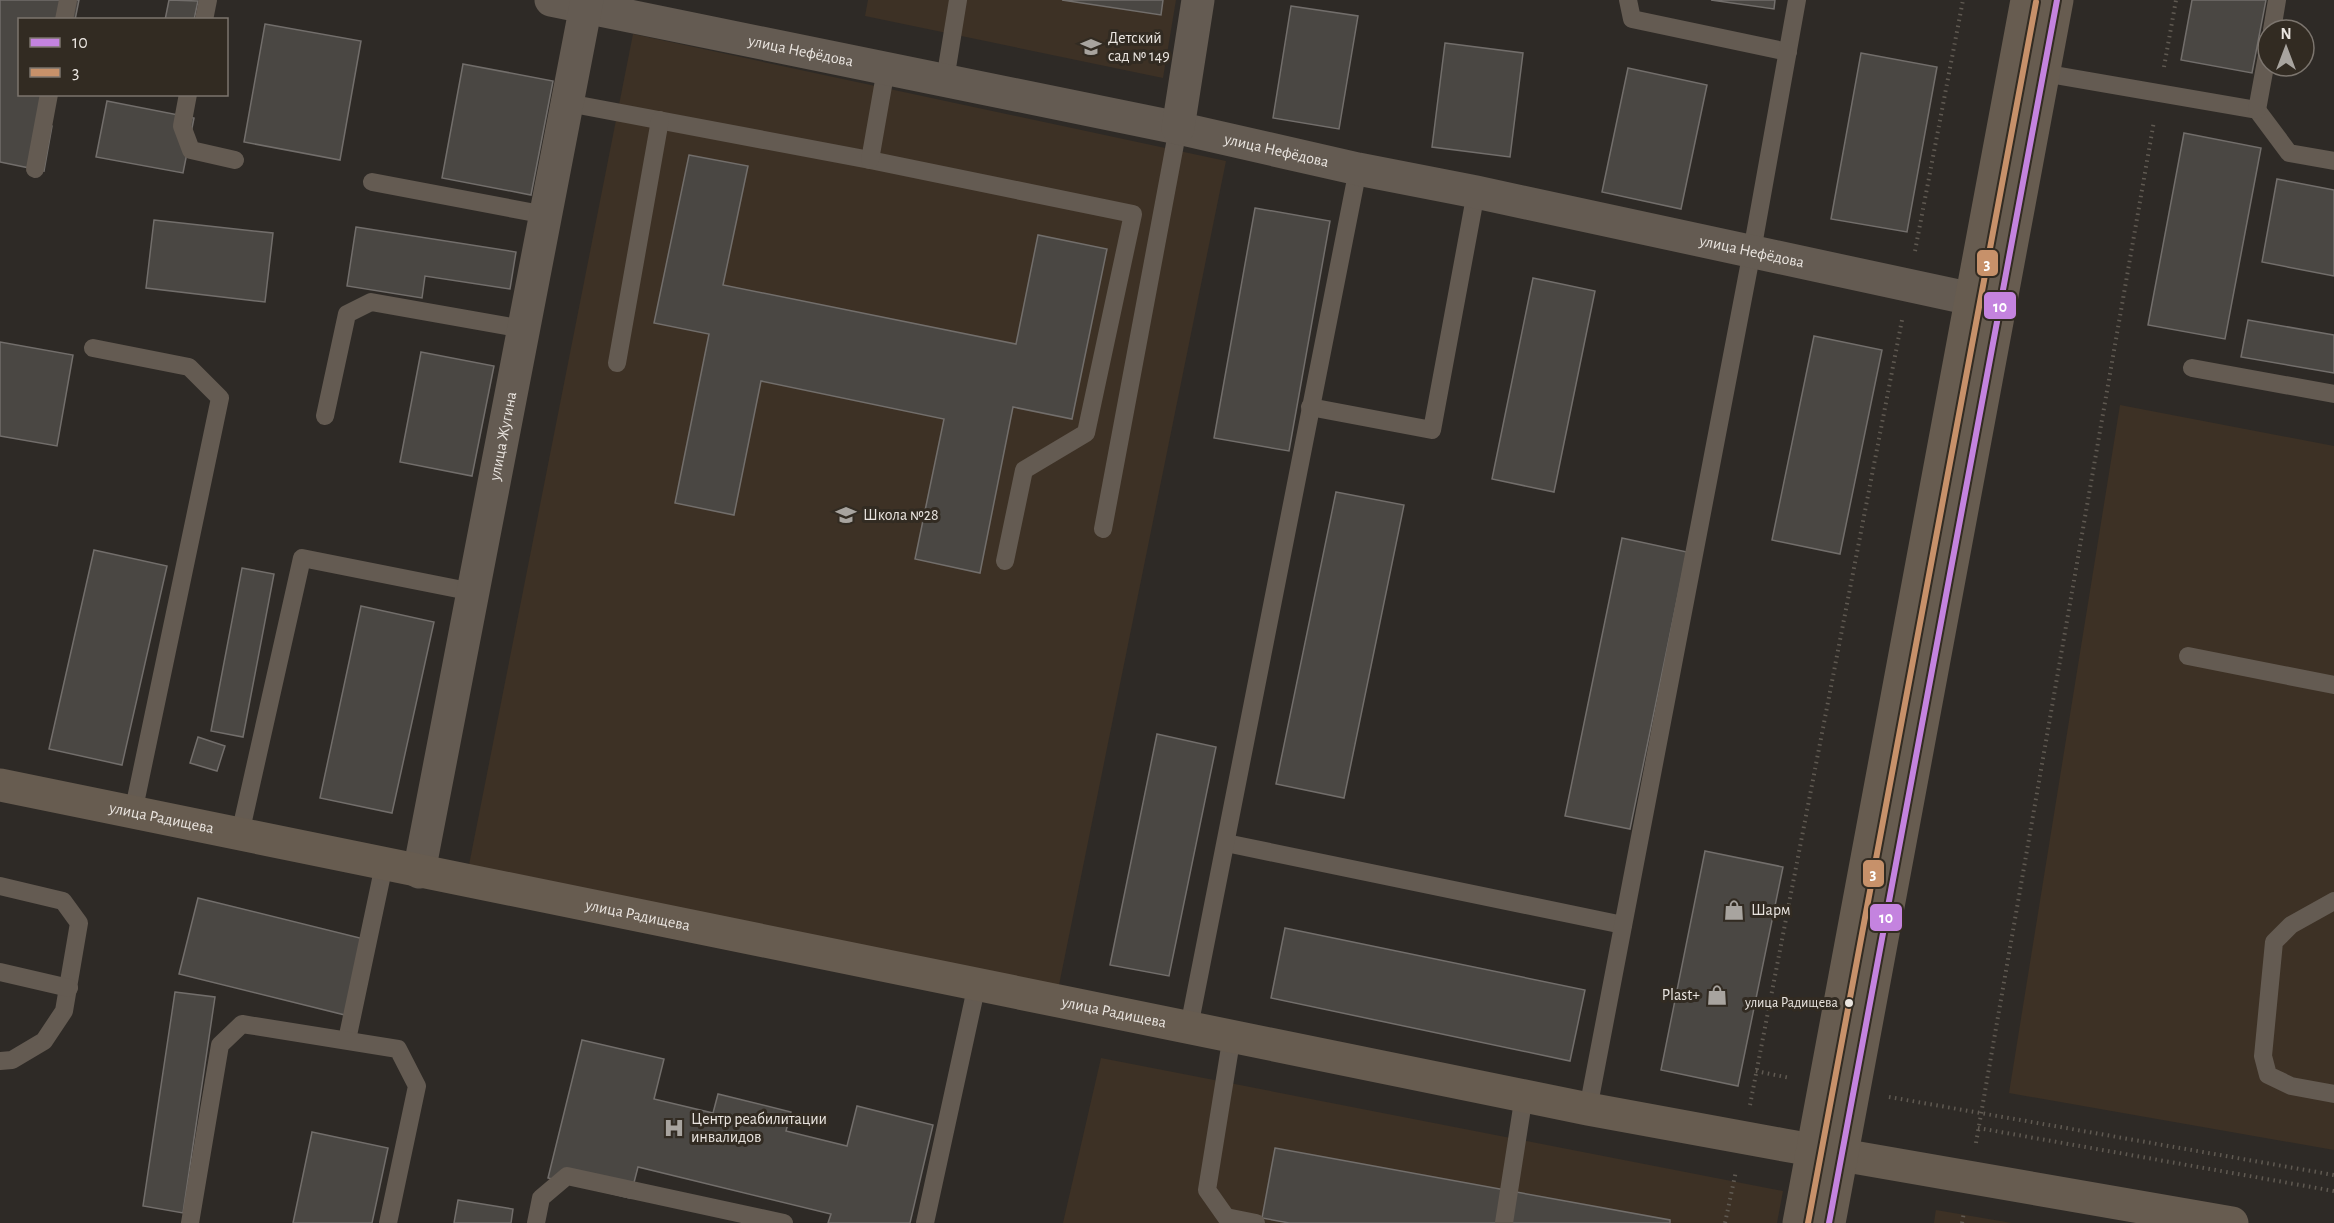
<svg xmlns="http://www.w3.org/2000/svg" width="2334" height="1223" viewBox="0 0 2334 1223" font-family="'Alegreya Sans',sans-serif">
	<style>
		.built { fill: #3d3125 }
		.building { fill: #4a4743; stroke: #726e6b; stroke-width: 1.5 }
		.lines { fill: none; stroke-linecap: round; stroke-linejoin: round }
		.path { stroke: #605a52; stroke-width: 4; stroke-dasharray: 1.5 4.5; stroke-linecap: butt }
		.lane { stroke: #645b52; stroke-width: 18 }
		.street { stroke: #645b52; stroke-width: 33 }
		.secondary { stroke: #675c50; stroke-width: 33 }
		.bus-1-casing { stroke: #322b22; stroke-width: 10 }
		.bus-2-casing { stroke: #322b22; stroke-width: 10 }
		.bus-1 { stroke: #c483df; stroke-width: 6 }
		.bus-2 { stroke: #c7916a; stroke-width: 6 }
		.bus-dot { fill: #eae5e0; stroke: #322b22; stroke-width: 2 }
		.labels { text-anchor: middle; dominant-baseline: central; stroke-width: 6; stroke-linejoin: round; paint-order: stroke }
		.bus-label { font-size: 14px; fill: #eae5e0; stroke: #322b22; text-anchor: end }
		.poi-label { font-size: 16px; fill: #eae5e0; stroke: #322b22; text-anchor: start }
		.street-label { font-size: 16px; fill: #eae5e0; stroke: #322b22 }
		.line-badge { stroke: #322b22; stroke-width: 2 }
		.badge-label { font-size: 16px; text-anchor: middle; font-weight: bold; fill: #fff }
	</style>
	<rect width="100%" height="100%" fill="#2e2a26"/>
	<g class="built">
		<path d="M868,0H1176L1163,78L865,16Z"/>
		<path d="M633,34L1226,161L1058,990L468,870Z"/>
		<path d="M2120,405L2334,446V1150L2009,1093Z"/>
		<path d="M1101,1058L1783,1191L1777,1223H1063Z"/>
		<path d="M1936,1209V1210L2012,1223H1934Z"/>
	</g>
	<g class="building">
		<path d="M0,0H79L75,20H20V94H46L40,123L52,126L44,171L0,162Z"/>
		<path d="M169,0L198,1L194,20H165Z"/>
		<path d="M1062,0H1163L1161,15Z"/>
		<path d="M1711,0H1775L1774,9Z"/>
		<path d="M2192,0H2266L2252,73L2181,60Z"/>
		<path d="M1291,6L1358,16L1339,129L1273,118Z"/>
		<path d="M265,24L361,41L340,160L244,142Z"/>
		<path d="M1445,43L1523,53L1510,157L1432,147Z"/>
		<path d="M1861,53L1937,67L1907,232L1831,219Z"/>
		<path d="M463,64L553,81L531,195L442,178Z"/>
		<path d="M1628,68L1707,85L1681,209L1602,192Z"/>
		<path d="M107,101L194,118L183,173L96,157Z"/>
		<path d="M2184,133L2261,148L2225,339L2148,325Z"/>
		<path d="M689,155L748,166L723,285L1016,344L1038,235L1107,249L1072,419L1013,407L980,573L915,559L944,419L761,381L734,515L675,503L709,334L654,323Z"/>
		<path d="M2277,179L2334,190V276L2262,262Z"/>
		<path d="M1255,208L1330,221L1289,451L1214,438Z"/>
		<path d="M154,220L273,233L265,302L146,288Z"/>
		<path d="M356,227L516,252L510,289L425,276L422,298L347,286Z"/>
		<path d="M1533,278L1595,291L1554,492L1492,479Z"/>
		<path d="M2248,320L2334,335V373L2241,357Z"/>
		<path d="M1814,336L1882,350L1840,554L1772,540Z"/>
		<path d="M0,342L73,355L57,446L0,436Z"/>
		<path d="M421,352L494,366L472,476L400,462Z"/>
		<path d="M1336,492L1404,505L1344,798L1276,784Z"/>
		<path d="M1622,538L1687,552L1630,829L1565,816Z"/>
		<path d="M94,550L167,566L122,765L49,749Z"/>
		<path d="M242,568L274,574L243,737L211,731Z"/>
		<path d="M361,606L434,622L392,813L320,798Z"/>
		<path d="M1157,734L1216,747L1169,976L1110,965Z"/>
		<path d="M198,737L225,746L217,771L190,763Z"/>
		<path d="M1705,851L1783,867L1738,1086L1661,1070Z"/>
		<path d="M198,898L364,939L345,1015L179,974Z"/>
		<path d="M1285,928L1585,990L1570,1061L1271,998Z"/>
		<path d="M175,992L215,997L183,1213L143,1206Z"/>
		<path d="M582,1040L664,1059L654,1099L713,1113L718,1094L791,1112L786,1131L847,1146L857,1106L933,1125L910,1223H828L831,1214L638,1167L630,1198L548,1178Z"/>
		<path d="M312,1132L388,1148L372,1223H293Z"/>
		<path d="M1275,1148L1670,1220V1223H1289L1262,1218Z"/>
		<path d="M458,1200L513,1209L511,1223H454Z"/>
	</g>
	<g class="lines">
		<g class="path">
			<path d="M2164,67L2176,0"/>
			<path d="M1915,251L1963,0"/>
			<path d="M1756,1071L1790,1078"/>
			<path d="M1889,1097L2334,1175"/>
			<path d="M1750,1105L1902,320"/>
			<path d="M1978,1128L2334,1191"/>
			<path d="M1976,1143L2154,121"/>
			<path d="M1725,1223L1736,1171"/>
			<path d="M1962,1223L1964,1212"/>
		</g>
		<g class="lane">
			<path d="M1628,0L1632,19L1788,52"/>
			<path d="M64,20L68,0"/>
			<path d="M204,20L208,0"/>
			<path d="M2272,30L2277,0"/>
			<path d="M2043,73L2257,110L2289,153L2334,161"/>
			<path d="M945,80L958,0"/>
			<path d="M188,94L182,126L191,150L235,160"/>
			<path d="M568,103L870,160L1133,214L1086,433L1024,470L1005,561"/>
			<path d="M2257,110L2268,50"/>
			<path d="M870,160L886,69"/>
			<path d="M35,169L49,94"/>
			<path d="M372,182L546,215"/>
			<path d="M93,348L189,367L220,398L133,813"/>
			<path d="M617,363L660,120"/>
			<path d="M2192,368L2334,394"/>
			<path d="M1310,407L1432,430L1476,192"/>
			<path d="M325,416L347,314L371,302L524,329"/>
			<path d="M1103,529L1178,128"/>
			<path d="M2188,656L2334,685"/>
			<path d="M240,834L302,558L473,592"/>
			<path d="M1226,843L1623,925"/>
			<path d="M0,886L63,901L79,923L64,1011L44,1041L12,1060L0,1061"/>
			<path d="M2334,901L2291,925L2274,942L2263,1056L2268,1075L2291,1086L2334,1094"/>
			<path d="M0,972L69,988"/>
			<path d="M1189,1027L1358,169"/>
			<path d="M1232,1035L1207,1190L1226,1217L1256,1223"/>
			<path d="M347,1040L384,865"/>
			<path d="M1588,1109L1752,251L1797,0"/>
			<path d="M190,1223L220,1045L242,1024L398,1049L417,1086L388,1223"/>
			<path d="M536,1223L541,1198L567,1176L784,1223"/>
			<path d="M925,1223L977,984"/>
			<path d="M1504,1223L1524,1095"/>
		</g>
		<g class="street">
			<path id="s1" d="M551,0L1178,128L1358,169L1476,192L1972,299"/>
			<path d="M1178,128L1198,0"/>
			<path id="s2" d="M419,872L587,0"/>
		</g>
		<g class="secondary">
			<path id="s3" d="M0,785L1588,1109L1784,1145L2232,1223"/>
			<path d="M1799,1223L2027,0"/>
			<path d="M1829,1223L2057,0"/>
		</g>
		<g class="bus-1-casing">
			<path id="bus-1" d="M1829,1223L2057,0"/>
		</g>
		<g class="bus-2-casing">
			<path id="bus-2" d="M1808,1223L2036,2"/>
		</g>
		<use href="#bus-1" class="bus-1"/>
		<use href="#bus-2" class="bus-2"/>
	</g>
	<defs>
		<g id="school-bare" transform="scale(1.62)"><path d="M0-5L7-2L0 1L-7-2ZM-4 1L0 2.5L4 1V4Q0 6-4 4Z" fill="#a8a49f" stroke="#322b22" stroke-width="2.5" paint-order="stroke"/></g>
		<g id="shop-bare" transform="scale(1.62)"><path d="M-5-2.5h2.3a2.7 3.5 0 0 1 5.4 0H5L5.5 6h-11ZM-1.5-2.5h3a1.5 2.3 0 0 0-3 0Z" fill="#a8a49f" stroke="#322b22" stroke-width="2.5" paint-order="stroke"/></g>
		<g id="hospital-bare" transform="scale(1.62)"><path d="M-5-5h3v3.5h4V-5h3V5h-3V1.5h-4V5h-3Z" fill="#a8a49f" stroke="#322b22" stroke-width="2.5" paint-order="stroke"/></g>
	</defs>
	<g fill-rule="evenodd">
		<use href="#school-bare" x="1091" y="47"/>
		<use href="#school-bare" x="846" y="515"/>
		<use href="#shop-bare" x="1734" y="910"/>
		<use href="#shop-bare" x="1717" y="995"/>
		<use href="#hospital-bare" x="674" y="1128"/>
	</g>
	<circle class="bus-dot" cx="1849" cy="1003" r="5"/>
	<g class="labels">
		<g class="bus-label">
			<text x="1838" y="1003">улица Радищева</text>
		</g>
		<g class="poi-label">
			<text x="1108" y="38">Детский<tspan x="1108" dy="18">сад № 149</tspan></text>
			<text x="863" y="515">Школа №28</text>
			<text x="1751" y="910">Шарм</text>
			<text x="1700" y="995" text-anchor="end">Plast+</text>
			<text x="691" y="1119">Центр реабилитации<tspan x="691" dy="18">инвалидов</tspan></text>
		</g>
		<g class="street-label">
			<text stroke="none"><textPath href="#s1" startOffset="255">улица Нефёдова</textPath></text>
			<text stroke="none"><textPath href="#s1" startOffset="741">улица Нефёдова</textPath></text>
			<text stroke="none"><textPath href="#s1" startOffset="1227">улица Нефёдова</textPath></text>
			<text stroke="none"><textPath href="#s2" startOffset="444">улица Жугина</textPath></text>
			<text stroke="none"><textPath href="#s3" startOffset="165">улица Радищева</textPath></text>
			<text stroke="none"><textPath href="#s3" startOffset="651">улица Радищева</textPath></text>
			<text stroke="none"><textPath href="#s3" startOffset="1137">улица Радищева</textPath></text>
		</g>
	</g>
	<g class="line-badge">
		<rect x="1976" y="249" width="23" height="28" rx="6" fill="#c7916a"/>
		<rect x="1983" y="291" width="34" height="29" rx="6" fill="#c483df"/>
		<rect x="1862" y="859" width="23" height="29" rx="6" fill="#c7916a"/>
		<rect x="1869" y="903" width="34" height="29" rx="6" fill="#c483df"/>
	</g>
	<g class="badge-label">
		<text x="1987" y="269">3</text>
		<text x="2000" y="312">10</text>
		<text x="1873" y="879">3</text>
		<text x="1886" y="923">10</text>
	</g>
	<rect x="18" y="18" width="210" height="78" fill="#322b22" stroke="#7c756e" stroke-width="1.5"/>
	<rect x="30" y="38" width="30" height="9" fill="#c483df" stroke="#7c756e" stroke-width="1.5"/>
	<text x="72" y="48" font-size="18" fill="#eae5e0">10</text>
	<rect x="30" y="68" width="30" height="9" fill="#c7916a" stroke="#7c756e" stroke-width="1.5"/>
	<text x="72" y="78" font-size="18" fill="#eae5e0">3</text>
	<g transform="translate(2286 48)"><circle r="28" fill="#322b22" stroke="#7c756e" stroke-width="1.5"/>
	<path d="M0-4.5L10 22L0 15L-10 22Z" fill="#a8a49f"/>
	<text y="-9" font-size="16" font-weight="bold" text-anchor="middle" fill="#eae5e0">N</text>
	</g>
</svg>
